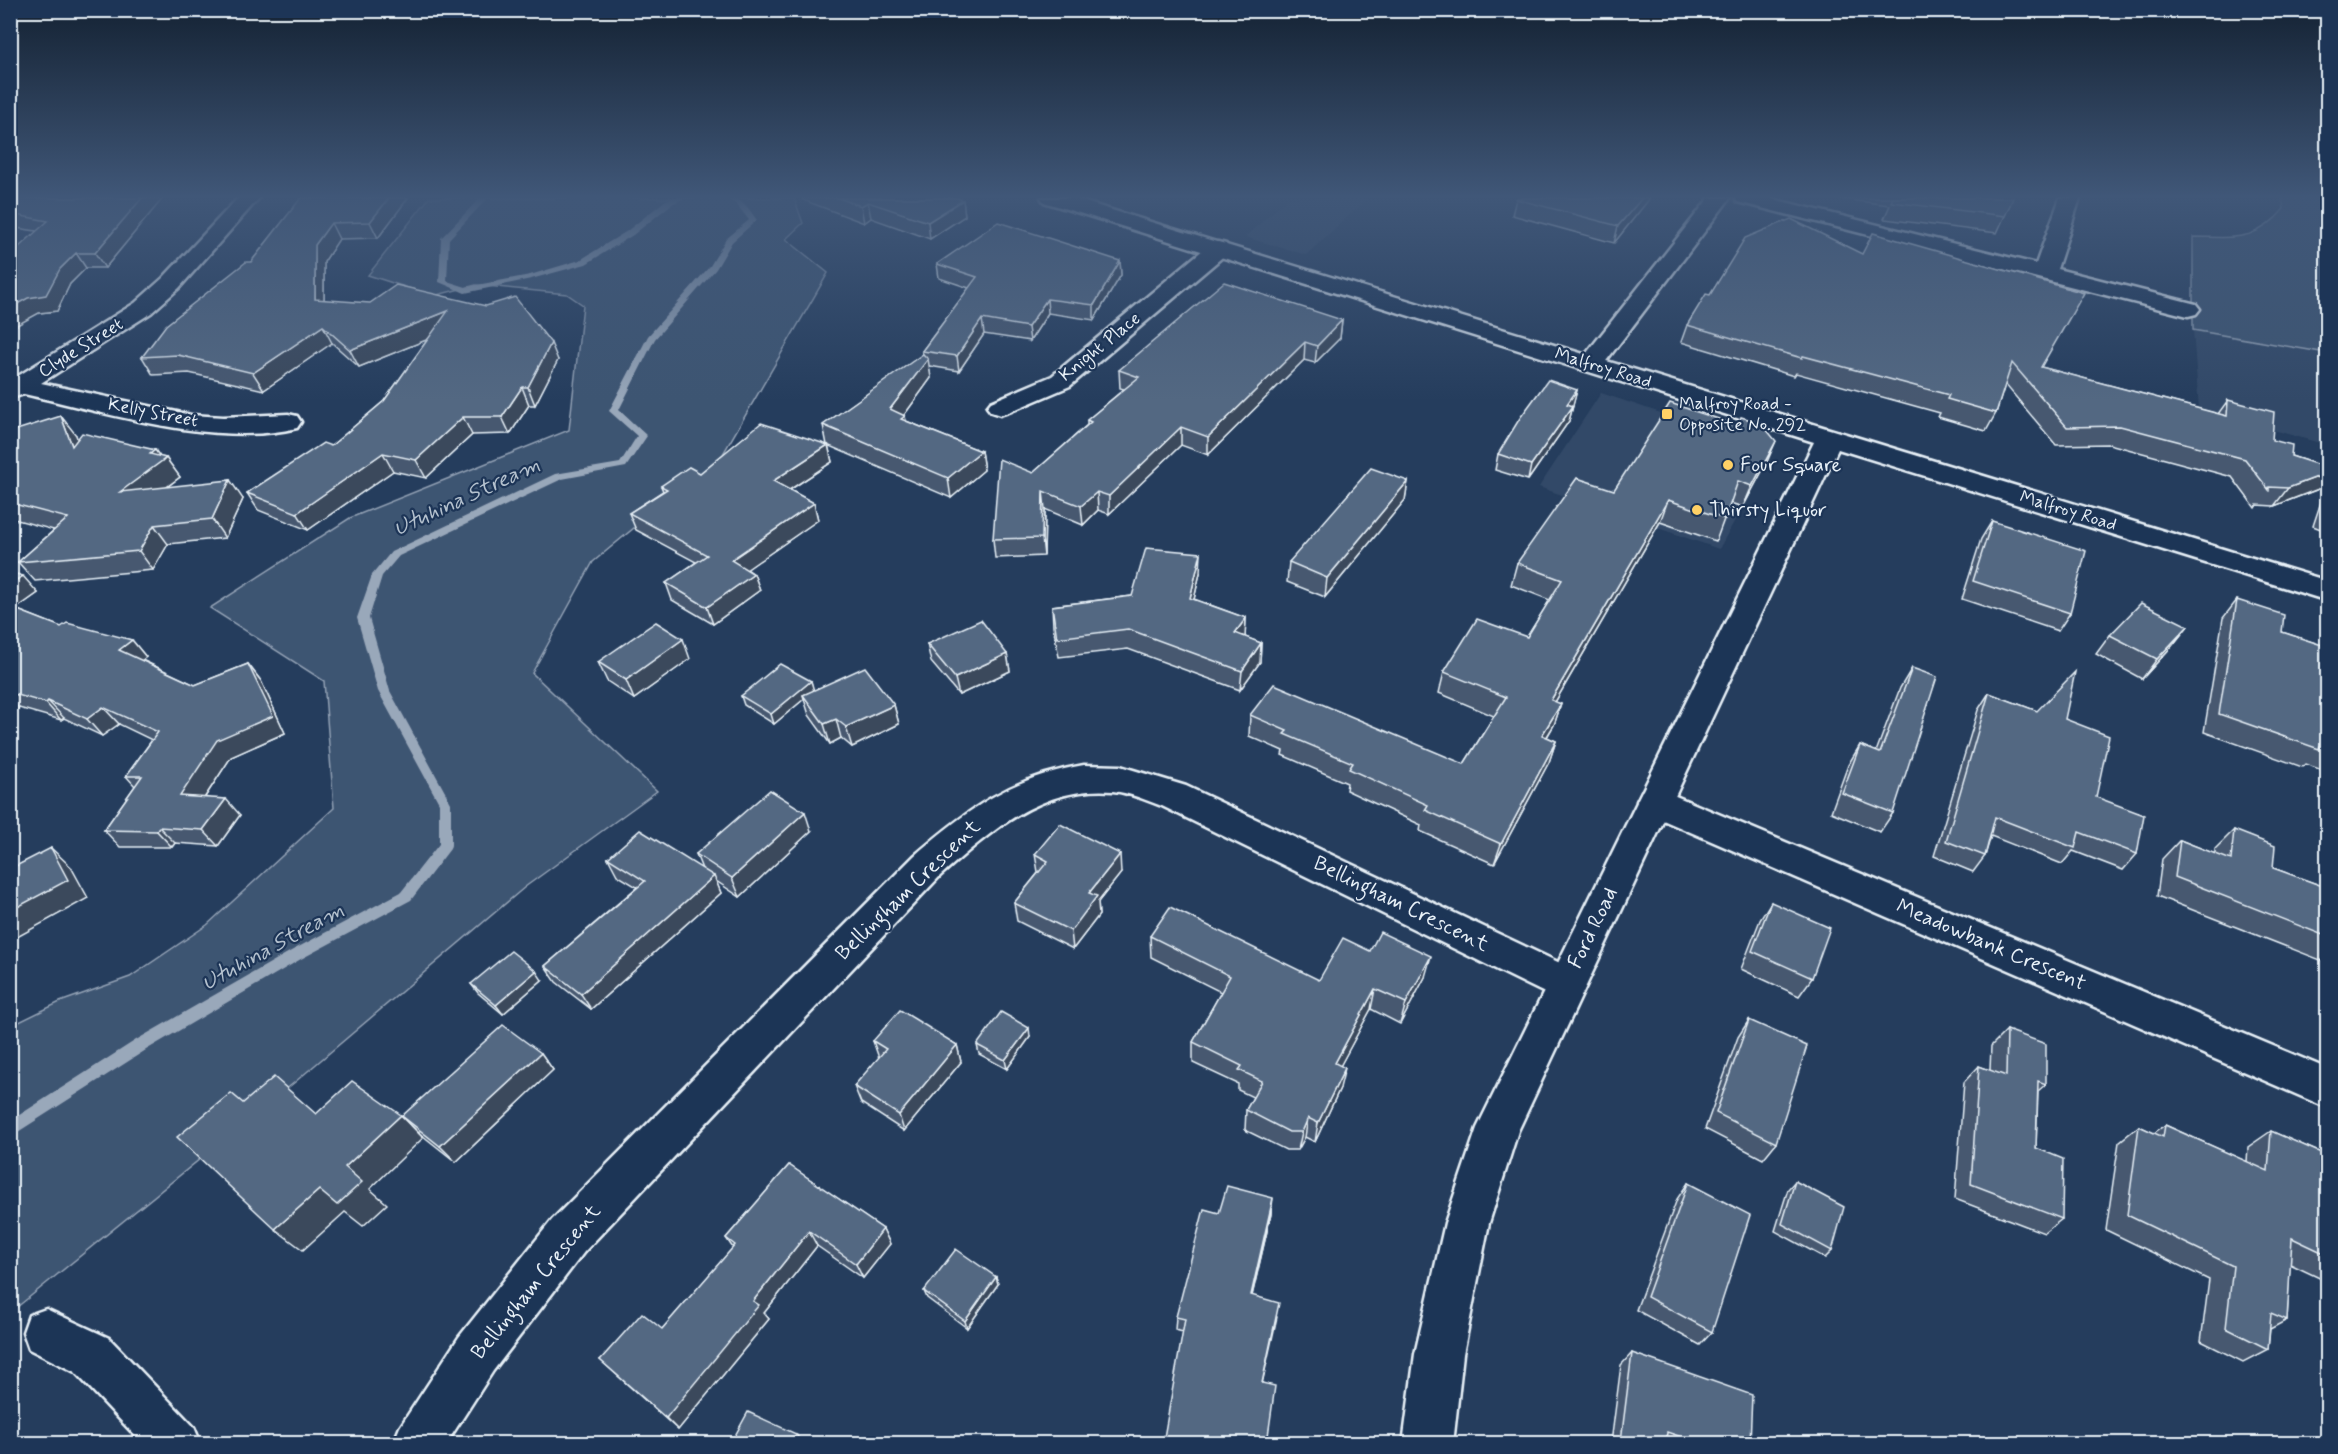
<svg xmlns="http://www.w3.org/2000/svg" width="2338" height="1454" viewBox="0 0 2338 1454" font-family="Mynerve,sans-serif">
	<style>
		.built { fill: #334a68 }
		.green { fill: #3e5472; stroke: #93a2b5; stroke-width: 1.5 }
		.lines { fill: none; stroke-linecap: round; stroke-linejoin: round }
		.stream { fill: #99a8ba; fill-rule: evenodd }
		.street-casing { stroke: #e8f1f8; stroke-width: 5 }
		.secondary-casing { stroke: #e8f1f8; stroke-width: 5 }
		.street { fill: #1d3557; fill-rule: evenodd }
		.secondary { fill: #1d3557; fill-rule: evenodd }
		.wall { fill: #475970; stroke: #e8f1f8; stroke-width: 1.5 }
		.shaded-wall { fill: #3a485b; stroke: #e8f1f8; stroke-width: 1.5 }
		.building { fill: #536782; stroke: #e8f1f8; stroke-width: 1.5 }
		.poi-dot { fill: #ffd166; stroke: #1d3557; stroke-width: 2 }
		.labels { text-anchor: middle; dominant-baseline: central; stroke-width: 4.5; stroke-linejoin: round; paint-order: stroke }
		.far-street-label { font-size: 18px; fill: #e8f1f8; stroke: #1d3557 }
		.far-poi-label { font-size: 18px; fill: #e8f1f8; stroke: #1d3557; text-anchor: start }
		.poi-label { font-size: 21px; fill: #e8f1f8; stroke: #1d3557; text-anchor: start }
		.street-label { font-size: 21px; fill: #e8f1f8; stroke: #1d3557 }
		.water-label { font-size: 22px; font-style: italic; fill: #b4c1ce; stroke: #1d3557 }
	</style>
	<rect width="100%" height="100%" fill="#253d5d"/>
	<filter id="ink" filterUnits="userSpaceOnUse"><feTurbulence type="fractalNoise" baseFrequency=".0167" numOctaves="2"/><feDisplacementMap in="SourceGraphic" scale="12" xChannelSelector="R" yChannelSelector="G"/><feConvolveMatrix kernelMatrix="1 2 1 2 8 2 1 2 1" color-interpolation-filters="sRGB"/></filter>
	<g filter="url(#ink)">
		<g class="built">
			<path d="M1288,198H1368L1306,255L1245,237Z"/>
			<path d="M2193,330L2327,353V445L2199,409Z"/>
			<path d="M1601,393L1753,444L1767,462L1719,549L1539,487Z"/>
		</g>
		<g class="green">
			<path d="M429,198H794L803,223L786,239L828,273L723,454L593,562L532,673L657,791L525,887L295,1082L11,1312V1026L60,1002L130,977L207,925L334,808L324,681L210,608L350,518L569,430L583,305L567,294L476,285L433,296L368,275Z"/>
			<path d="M2282,198H2327V353L2193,330V237C2234,237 2255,243 2284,209Z"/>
		</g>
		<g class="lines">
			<g class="stream">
				<path d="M480,198H488L449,239L447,281L466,287L530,275L580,260L627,231L666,200L674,198H685L672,204L633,235L586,264L531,279L465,293L439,282L441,238Z"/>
				<path d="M727,198C743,197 748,208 757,220L732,242L716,269L655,339L619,410L647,436L626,467L562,479L399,556L382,576L369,618L390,691L451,803V845L450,849L411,900L301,959L146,1050L10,1137V1121L136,1040L291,951L401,892L439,844V803L378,691L357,618L372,575L391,552L555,474L620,463L637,436L609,411L648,336L710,266L726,239L749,220L737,205Z"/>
			</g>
			<g class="street-casing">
				<g id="street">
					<path d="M238,198H259L179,288L151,313L41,383L191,415L223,417L288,414L297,416L301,422L297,428C216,448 104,412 24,394L10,399V381L135,303L163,278Z"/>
					<path d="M1709,198H1730L1600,369L1591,371L1582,369L1579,364L1582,359Z"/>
					<path d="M1735,198H1769L2036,264L2060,198H2080L2057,269L2196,304L2200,309L2196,314L2188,316L1738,202Z"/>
					<path d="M1218,242L1226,244L1229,249L1226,254L1070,386L1009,412L1000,415L991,412L987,407L991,402L1052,376L1210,244Z"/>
					<path d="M1084,765L1120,766L1186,786L1579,972L1584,984L1579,996L1565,1001L1551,996L1162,806C1146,800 1130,793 1113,791C1042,785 989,832 940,876L584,1252L493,1371L446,1444H393L400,1427L459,1337L552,1220L914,856C968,809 1012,777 1084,765Z"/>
					<path d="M1654,787L2328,1069V1108L1642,811L1637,801L1642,791Z"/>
					<path d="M46,1309L109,1338L194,1427L201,1444H143L75,1372L29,1349L23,1332L29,1315Z"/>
				</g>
			</g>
			<g class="secondary-casing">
				<path id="secondary" d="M1041,198H1072L2328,581V601L1838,449L1518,1131L1489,1223L1463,1354L1453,1444H1403L1415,1354L1445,1223L1477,1128L1814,442L1044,202Z"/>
			</g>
			<use href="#street" class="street"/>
			<use href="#secondary" class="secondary"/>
		</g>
		<g class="wall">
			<path d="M10,198H163L110,262L105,268H86L70,284L57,311L39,313L36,231L10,227Z"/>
			<path d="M301,198H408L378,238L339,239L324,262V300L558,360L535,405H529L510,434L472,435L426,478L393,471L308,530L258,510L247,493L331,446L384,401L428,339L359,367L332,343L264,390L189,373L153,375L142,357L251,262Z"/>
			<path d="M802,198H957L963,200L965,216L930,239L871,218L864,223L803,200Z"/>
			<path d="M1517,198H1650L1614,243L1512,215L1516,199Z"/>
			<path d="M1834,198H2013L1997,233L1884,219L1890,205Z"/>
			<path d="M1120,261L1121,275L1094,320L1048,313L1030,341L984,334L959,371L929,366L931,378L904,415L905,416L906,421L981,451L984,470L951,498L827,445L823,425L923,355L922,351L969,288L939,278L937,264Z"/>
			<path d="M1342,320L1340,338L1315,363L1304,360L1208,455L1181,445L1109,514L1098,510L1083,525L1045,509L1044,556L995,558L993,539L1033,473L1087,425V420L1124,389L1120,388L1119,370Z"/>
			<path d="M1687,325L2041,367L2218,414L2228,400L2291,456L2328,468V480L2321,488L2274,506L2257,505L2255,508L2232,477L2109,444L2056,445L2005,384L1996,413L1986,431L1938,417L1940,413L1796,373L1794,376L1681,342Z"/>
			<path d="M1577,390L1569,421L1528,480L1495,470L1498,454Z"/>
			<path d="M10,432L76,435L77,440L155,450L160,457L166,458L180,477L167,487L243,499L225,538L168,544L153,570L35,581L18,562L54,530L10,518Z"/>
			<path d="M828,445L832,462L790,490L814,503L818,520L747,569L754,574L760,590L713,624L672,600L666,583L696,562L636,530L629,513L663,491L661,486L700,473Z"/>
			<path d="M1767,462L1743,507L1730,503L1716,541L1660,522L1555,702L1561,704L1554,725L1547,737L1556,741L1549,762L1494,864L1420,831L1421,825L1346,790L1347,783L1282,755L1283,751L1249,736L1250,715L1464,764L1494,716L1439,693L1444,672L1527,637L1550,600L1511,585L1517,563L1614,490Z"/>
			<path d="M1408,481L1405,500L1325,597L1287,582L1289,562Z"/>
			<path d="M2328,487V532L2313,526L2325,490Z"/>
			<path d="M1992,521L2070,613L2058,631L1962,599L1981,539Z"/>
			<path d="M10,572L38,593L15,609L61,627L132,640L146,657L142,660L195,685L248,664L261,681L285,733L231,757L205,797L240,815L218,846L175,843L172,847H120L104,830L135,786L126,776L152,740L119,724L102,736L64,718L61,720L19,708L10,715Z"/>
			<path d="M1200,573L1194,599L1246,618L1245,637L1261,643L1260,662L1240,690L1128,649L1059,657L1053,626L1052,606L1132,596Z"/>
			<path d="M2237,600L2282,632L2328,647V772L2305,764L2302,767L2204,732L2223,618Z"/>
			<path d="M2188,626L2172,646L2142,679L2096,654L2110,635Z"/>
			<path d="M927,644L1007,654L1010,671L959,695L931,662Z"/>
			<path d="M690,659L634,699L607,681L598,662Z"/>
			<path d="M1912,668L1893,813L1880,832L1831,812L1848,765L1860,745L1876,752L1900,688Z"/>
			<path d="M811,681L813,691L894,705L899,724L852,747L841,738L830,744L809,715L804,699L774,724L744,705L741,696Z"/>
			<path d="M1989,693L2037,711L2065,719L2096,797L2137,854L2123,870L2073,851L2062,864L1991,836L1985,856L1973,872L1934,856L1978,710Z"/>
			<path d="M2234,830L2273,868L2328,888V963L2157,896L2162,859L2180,840L2215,854V849Z"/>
			<path d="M811,831L740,897L716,881L721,893L591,1009L556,982L545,966L637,887L617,875L608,858L702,869L696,854Z"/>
			<path d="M1035,854L1121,873L1098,902L1099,915L1073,949L1017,921L1014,903L1038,873V872Z"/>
			<path d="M1771,902L1812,978L1799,996L1741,969L1760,920Z"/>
			<path d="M1150,936L1319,980L1425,977L1400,1024L1371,1009L1340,1066V1088L1315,1142L1305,1137L1298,1150H1286L1245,1130L1246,1110L1253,1097L1238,1090V1084L1193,1063V1042L1221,992L1151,957Z"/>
			<path d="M542,980L503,1014L478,993L471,984Z"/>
			<path d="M1749,1020L1776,1143L1763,1159L1705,1129L1738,1037Z"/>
			<path d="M2007,1030L2046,1084L2038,1091L2036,1148L2062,1219L2044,1233L1955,1199L1964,1082L1979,1066L1990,1070L1991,1046Z"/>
			<path d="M1030,1037L1007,1069L979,1054L977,1045Z"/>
			<path d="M873,1041L957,1045L961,1062L904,1131L861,1103L854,1086L879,1058Z"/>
			<path d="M541,1053L553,1070L456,1162L418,1132L402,1116Z"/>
			<path d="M2165,1125L2247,1162L2248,1147L2271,1131L2328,1156V1282L2290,1264L2287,1320L2270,1329L2268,1349L2243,1362L2201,1341L2209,1280L2106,1230L2119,1142L2139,1126L2154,1133Z"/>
			<path d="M789,1165L883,1229L890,1244L863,1278L817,1246L764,1313L769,1319L678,1430L600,1360L662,1329L733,1248L726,1238Z"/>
			<path d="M1795,1181L1832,1251L1825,1258L1775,1231L1788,1189Z"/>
			<path d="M1688,1183L1712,1332L1700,1345L1636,1310L1677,1199Z"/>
			<path d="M1219,1213L1271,1214L1252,1295L1277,1317L1262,1384L1267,1443L1183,1332L1175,1330L1176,1317Z"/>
			<path d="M996,1277L998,1284L967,1328L927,1298L924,1291Z"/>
			<path d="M1632,1353L1750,1443H1611L1621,1365Z"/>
		</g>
		<g class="shaded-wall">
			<path d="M142,198H163L110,262L105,268L95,253Z"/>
			<path d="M389,198H408L378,238L370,222Z"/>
			<path d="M1642,198H1650L1614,243L1618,226Z"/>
			<path d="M963,200L965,216L930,239L928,222Z"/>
			<path d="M868,202L871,218L864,223L861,206Z"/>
			<path d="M331,223L339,239L324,262V316L315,299V245Z"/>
			<path d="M76,253L86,268L70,284L57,311L39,313L10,329V308L60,269Z"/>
			<path d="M1120,261L1121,275L1094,320V305Z"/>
			<path d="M1047,299L1048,313L1030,341L1028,327Z"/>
			<path d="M448,311L456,328L359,367L350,350Z"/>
			<path d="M982,319L984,334L959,371L957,356Z"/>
			<path d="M1342,320L1340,338L1315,363L1317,346Z"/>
			<path d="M323,326L332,343L264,390L253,373Z"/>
			<path d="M1305,342L1304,360L1208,455V437Z"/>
			<path d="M551,343L558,360L535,405L528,387Z"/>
			<path d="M928,359L931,378L902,418L905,416L908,435L890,409Z"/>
			<path d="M522,387L529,405L510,434L502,417Z"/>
			<path d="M1577,390L1573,405L1563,419L1567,404Z"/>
			<path d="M1573,406L1569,421L1528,480L1531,465Z"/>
			<path d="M61,416L76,435L86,465L72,446Z"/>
			<path d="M463,417L472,435L426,478L416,460Z"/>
			<path d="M1181,427V445L1109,514V496Z"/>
			<path d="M1776,441L1767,462L1743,507L1752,486Z"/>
			<path d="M828,445L832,462L777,498L773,481Z"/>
			<path d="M155,450L163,461L166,458L180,477L134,511L120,492L150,454Z"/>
			<path d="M981,451L984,470L951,498L948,478Z"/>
			<path d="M383,453L393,471L308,530L297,513Z"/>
			<path d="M2328,473V480L2321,488L2274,506L2288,488Z"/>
			<path d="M230,480L243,499L225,538L212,519Z"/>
			<path d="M1408,481L1405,500L1325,597L1327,578Z"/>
			<path d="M1043,491L1045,509L1044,556L1042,538Z"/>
			<path d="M1097,492L1098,510L1083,525L1081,506Z"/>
			<path d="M1668,500L1660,522L1544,721L1551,700Z"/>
			<path d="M814,503L818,520L736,577L731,560Z"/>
			<path d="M154,525L168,544L153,570L139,551Z"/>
			<path d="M1201,553L1200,573L1190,617V598Z"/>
			<path d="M754,574L760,590L713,624L707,607Z"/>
			<path d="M23,576L38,593L10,613V584Z"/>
			<path d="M1246,618L1245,638L1235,633Z"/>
			<path d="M2188,626L2172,646L2142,679L2157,659Z"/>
			<path d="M683,639L690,659L634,699L626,680Z"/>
			<path d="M132,640L146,657L134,667L119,650Z"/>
			<path d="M1261,643L1260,662L1240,690L1242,671Z"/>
			<path d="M1007,654L1010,671L959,695L955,678Z"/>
			<path d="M248,664L261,681L285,733L231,757L195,812L180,796Z"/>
			<path d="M811,681L814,691L803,695L804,699L774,724L771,714Z"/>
			<path d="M10,700L19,708L10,715Z"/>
			<path d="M48,701L64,718L61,720L46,703Z"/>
			<path d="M1561,704L1554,725L1535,756L1542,735Z"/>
			<path d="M894,705L899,724L852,747L846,727Z"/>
			<path d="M103,707L119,724L102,736L87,719Z"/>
			<path d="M836,719L841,738L830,744L824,724Z"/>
			<path d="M1556,741L1549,762L1494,864L1501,844Z"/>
			<path d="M226,799L240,815L218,846L203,830Z"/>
			<path d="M805,812L811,831L740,897L732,878Z"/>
			<path d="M159,827L175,843L172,847L157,831Z"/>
			<path d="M51,848L71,867L88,898L10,941V911Z"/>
			<path d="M1120,854L1121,873L1098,902L1099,915L1073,949L1071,931L1089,893Z"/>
			<path d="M714,876L721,893L591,1009L581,994Z"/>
			<path d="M1431,956L1425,977L1400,1024L1406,1003Z"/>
			<path d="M536,971L542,980L503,1014L496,1005Z"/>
			<path d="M1375,989L1371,1009L1331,1083L1335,1063Z"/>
			<path d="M1029,1028L1030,1037L1007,1069L1005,1060Z"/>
			<path d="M957,1045L961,1062L904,1131L899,1115Z"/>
			<path d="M541,1053L553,1070L456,1162L440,1146Z"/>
			<path d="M1345,1068L1340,1088L1315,1142L1318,1123Z"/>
			<path d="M401,1115L423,1138L370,1189L387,1204L363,1226L345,1212L303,1250L275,1229L345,1167Z"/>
			<path d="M1308,1118L1305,1137L1298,1150L1302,1132Z"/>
			<path d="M1273,1198L1271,1214L1249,1309L1251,1295Z"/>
			<path d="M883,1229L890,1244L863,1278L856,1264Z"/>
			<path d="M809,1231L817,1246L764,1313L769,1319L678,1430L666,1418L753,1301Z"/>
			<path d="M996,1277L998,1284L967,1328L965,1321Z"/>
			<path d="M796,1434L800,1440L798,1443H791Z"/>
		</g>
		<g class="building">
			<path d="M10,198H142L100,247L95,253H76L60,269L46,295L28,298L10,308V255L48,221L10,214Z"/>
			<path d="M301,198H389L370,222L331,223L315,245V299L370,303L396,285L486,306L515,297L551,343L528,387H522L502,417H463L416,460L383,453L297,513L247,493L323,443L331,446L384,401L448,311L350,350L323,326L253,373L178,355L142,357L166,325L246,262H251Z"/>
			<path d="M838,198H957L963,200L928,222L868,202L861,206Z"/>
			<path d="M1517,198H1642L1618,226L1516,199Z"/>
			<path d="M1893,198H2013L2005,216L1891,202Z"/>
			<path d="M1791,219L1862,254L1873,233L2084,293L2041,367L2227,416L2228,400L2274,412L2272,440L2292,445L2291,456L2328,468V473L2288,488L2269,487V490L2245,459L2120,426L2067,427L2012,363L1996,413L1947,399L1949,395L1803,356L1802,358L1687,325L1706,294L1710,295L1745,238Z"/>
			<path d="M998,222L1120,261L1094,305L1047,299L1028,327L982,319L957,356L922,351L977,277L937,264Z"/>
			<path d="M1224,282L1342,320L1317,346L1305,342L1208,437L1181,427L1109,496L1097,492L1081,506L1043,491L1042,538L993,539L999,459L1033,473L1091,422L1087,420L1139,377L1119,370Z"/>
			<path d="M923,354L928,359L890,409L905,416L901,419L981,451L948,478L823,425Z"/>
			<path d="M1548,380L1577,390L1567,404L1573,406L1531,465L1498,454L1520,418Z"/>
			<path d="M1670,403L1737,425L1741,417L1761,423L1776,441L1752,486L1738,481L1725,519L1668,500L1551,700L1561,704L1542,735L1556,741L1501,844L1425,810L1428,805L1349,769L1353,763L1284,734L1287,731L1250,715L1274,684L1464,764L1506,697L1444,672L1477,619L1527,637L1562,580L1517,563L1577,478L1614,490Z"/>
			<path d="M61,416L72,446L82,433L155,450L150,454L166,458L120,492L230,480L212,519L154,525L139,551L18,562L68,518L10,503V432Z"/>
			<path d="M761,423L828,445L773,481L814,503L731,560L754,574L707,607L666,583L707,555L629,513L667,489L661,486L689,467L700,473Z"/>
			<path d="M1371,468L1408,481L1327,578L1289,562Z"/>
			<path d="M1992,521L2086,551L2070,613L1973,581Z"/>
			<path d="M1146,548L1201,553L1190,598L1246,618L1235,633L1261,643L1242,671L1128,629L1057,638L1052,606L1132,596Z"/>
			<path d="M10,572L23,576L10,584Z"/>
			<path d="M2237,600L2284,615L2282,632L2328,647V749L2320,746L2319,749L2219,714Z"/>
			<path d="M2141,603L2188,626L2157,659L2110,635Z"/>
			<path d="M10,607L61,627L67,623L132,640L119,650L195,685L248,664L273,716L217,740L180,796L226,799L203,830L159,827L157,831L104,830L142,776H126L158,732L103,707L87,719L48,701L46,703L10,693Z"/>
			<path d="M981,620L1007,654L955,678L927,644Z"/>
			<path d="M656,622L683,639L626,680L598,662Z"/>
			<path d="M780,664L811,681L771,714L741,696Z"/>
			<path d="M865,667L894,705L846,727L836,719L824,724L803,695Z"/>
			<path d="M1912,668L1937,677L1893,813L1842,793L1860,745L1880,753Z"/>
			<path d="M2075,672L2065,719L2109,736L2096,797L2144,815L2137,854L2079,832L2075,848L1995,817L1985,856L1946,841L1989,693L2037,711Z"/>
			<path d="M770,790L805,812L732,878L696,854Z"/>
			<path d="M1060,824L1120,854L1089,893L1097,896L1071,931L1014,903L1048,861L1035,854Z"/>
			<path d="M640,830L714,876L581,994L545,966L645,881L608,858Z"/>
			<path d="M2234,830L2275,846L2273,868L2328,888V937L2175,877L2180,840L2231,860Z"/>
			<path d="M51,848L68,880L10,911V869Z"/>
			<path d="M1771,902L1830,928L1812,978L1752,951Z"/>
			<path d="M1170,907L1319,980L1343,938L1370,951L1380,932L1431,956L1406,1003L1375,989L1335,1063L1345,1068L1318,1123L1308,1118L1302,1132H1289L1246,1110L1262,1081L1239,1070L1242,1066L1193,1042L1230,976L1150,936Z"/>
			<path d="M511,951L536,971L496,1005L471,984Z"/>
			<path d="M900,1010L957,1045L899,1115L854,1086L886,1049L873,1041Z"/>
			<path d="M1001,1012L1029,1028L1005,1060L977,1045Z"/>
			<path d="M1749,1020L1807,1046L1776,1143L1716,1113Z"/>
			<path d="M503,1025L541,1053L440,1146L402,1116Z"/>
			<path d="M2007,1030L2046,1044V1084L2038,1081L2036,1148L2063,1159L2062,1219L1971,1184L1979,1066L2006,1076Z"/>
			<path d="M274,1077L316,1114L352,1081L401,1115L345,1167L362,1182L337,1205L319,1190L275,1229L177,1137L231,1093L243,1103Z"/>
			<path d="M2165,1125L2268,1171L2271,1131L2328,1156V1255L2292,1238L2287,1320L2271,1313L2268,1349L2226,1328L2233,1266L2127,1215L2139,1126L2163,1137Z"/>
			<path d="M789,1165L883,1229L856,1264L809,1231L753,1301L759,1305L666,1418L600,1360L642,1313L662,1329L735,1245L726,1238Z"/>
			<path d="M1795,1181L1844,1207L1832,1251L1782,1224Z"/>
			<path d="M1688,1183L1750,1215L1712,1332L1647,1297Z"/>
			<path d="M1227,1186L1273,1198L1251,1295L1279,1303L1262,1383L1275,1386L1267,1443H1163L1185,1319L1176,1317L1204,1209L1219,1213Z"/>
			<path d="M956,1249L996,1277L965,1321L924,1291Z"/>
			<path d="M1632,1353L1752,1395L1750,1443H1699L1667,1432L1666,1443H1627L1621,1441Z"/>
			<path d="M748,1412L796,1434L791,1443H731Z"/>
		</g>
	</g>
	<linearGradient id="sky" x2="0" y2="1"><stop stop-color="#142233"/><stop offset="0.49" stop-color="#405778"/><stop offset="1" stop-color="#405778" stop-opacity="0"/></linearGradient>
	<rect width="2338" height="401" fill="url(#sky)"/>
	<g class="poi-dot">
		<rect x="1661" y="408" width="12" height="12" rx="3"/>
		<circle cx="1728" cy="465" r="6"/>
		<circle cx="1697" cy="510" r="6"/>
	</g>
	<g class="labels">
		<g class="far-street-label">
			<text transform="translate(1100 347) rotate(-39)">Knight Place</text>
			<text transform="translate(81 348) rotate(-32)">Clyde Street</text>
			<text transform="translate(1603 368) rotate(17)">Malfroy Road</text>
			<text transform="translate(153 413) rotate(11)">Kelly Street</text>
			<text transform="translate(2068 511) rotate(17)">Malfroy Road</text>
		</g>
		<g class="far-poi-label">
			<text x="1679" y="404">Malfroy Road -<tspan x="1679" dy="21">Opposite No. 292</tspan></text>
		</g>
		<g class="poi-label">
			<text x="1740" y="465">Four Square</text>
			<text x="1709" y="510">Thirsty Liquor</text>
		</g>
		<g class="street-label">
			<text transform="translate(908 890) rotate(-44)">Bellingham Crescent</text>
			<text transform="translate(1401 904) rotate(26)">Bellingham Crescent</text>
			<text transform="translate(1593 928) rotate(-64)">Ford Road</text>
			<text transform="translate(1991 945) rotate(23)">Meadowbank Crescent</text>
			<text transform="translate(536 1282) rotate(-51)">Bellingham Crescent</text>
		</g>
		<g class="water-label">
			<text transform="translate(467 497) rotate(-25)">Utuhina Stream</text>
			<text transform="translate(273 947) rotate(-29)">Utuhina Stream</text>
		</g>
	</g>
	<rect width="2338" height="1454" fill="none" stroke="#1d3557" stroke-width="36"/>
	<rect x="18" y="18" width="2302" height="1418" fill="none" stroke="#e8f1f8" stroke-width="2" filter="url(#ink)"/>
</svg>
